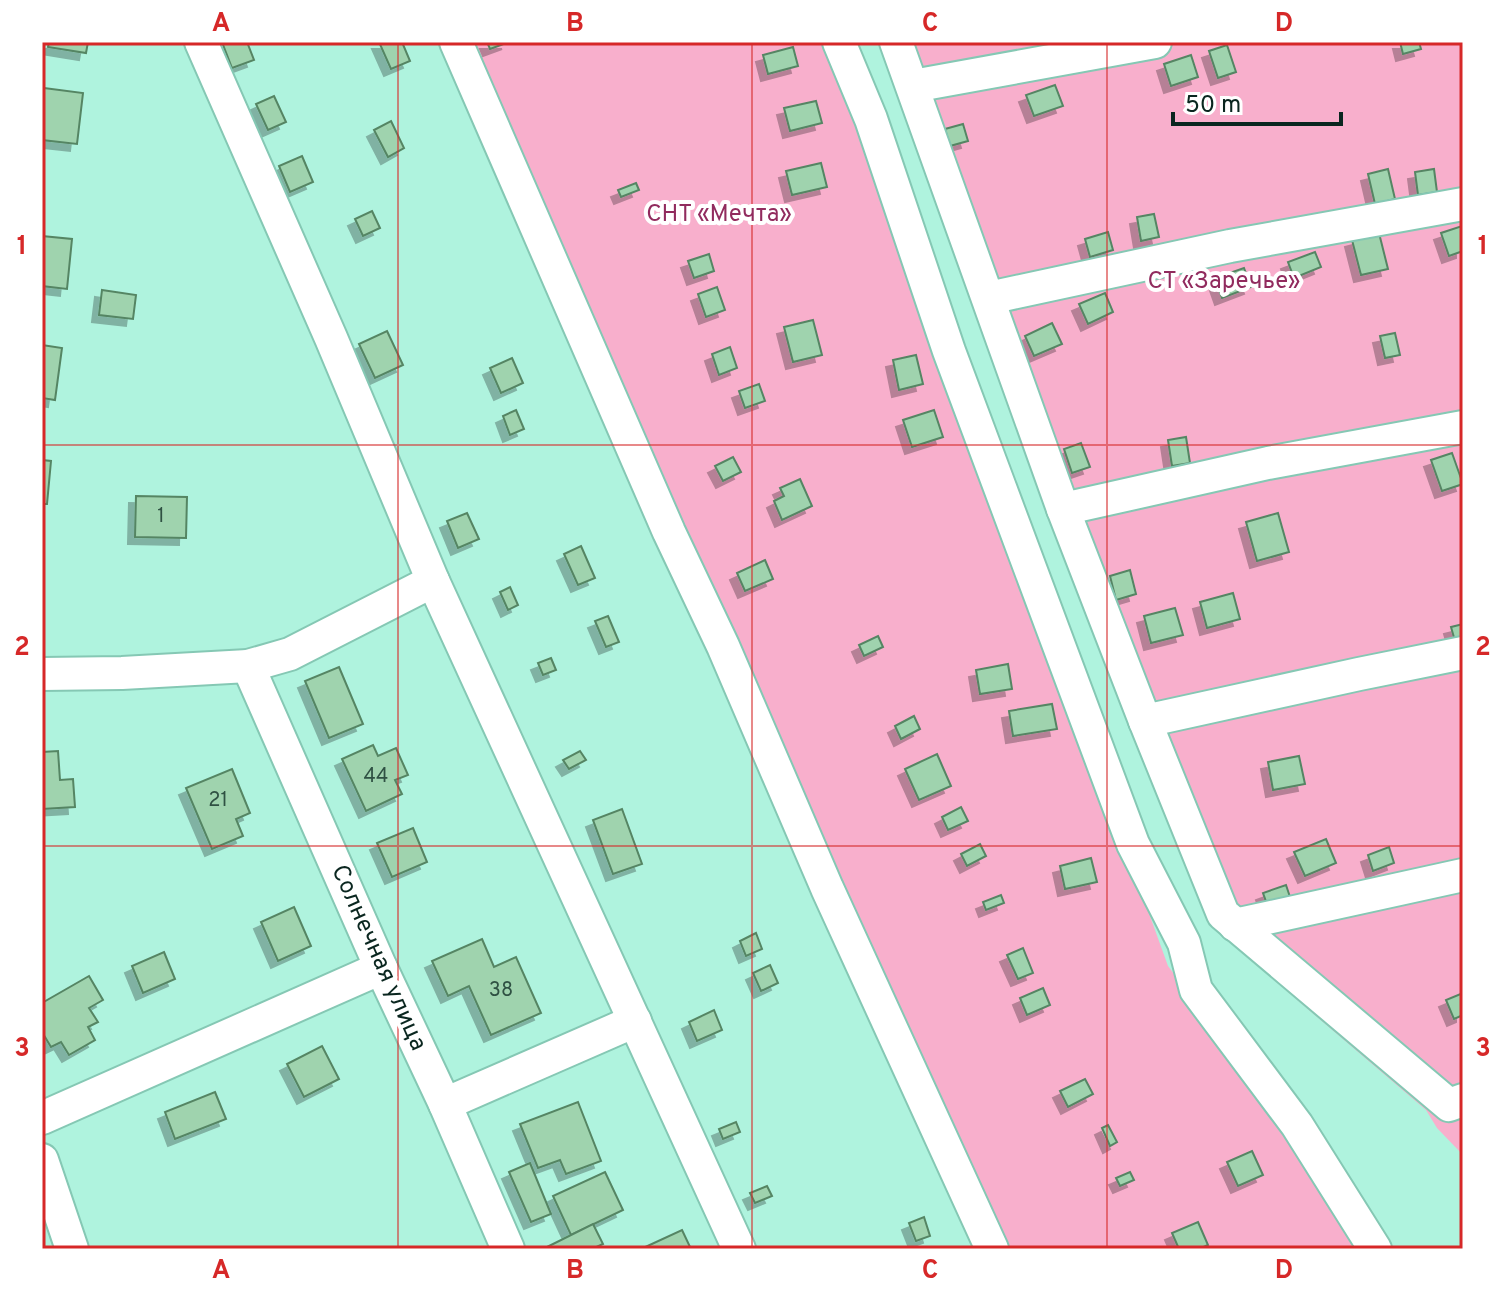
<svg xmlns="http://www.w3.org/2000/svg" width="1505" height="1291" viewBox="0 0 1505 1291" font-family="Overpass,sans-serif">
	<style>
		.green { fill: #f8afcc }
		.building { fill: #9fd3ae; stroke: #558564; stroke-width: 2; filter: url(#shadow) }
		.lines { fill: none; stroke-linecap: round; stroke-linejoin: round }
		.minor-casing { stroke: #85c8b4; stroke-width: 36 }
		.minor { stroke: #fff; stroke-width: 32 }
		.grid { fill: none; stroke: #d62828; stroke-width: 2; stroke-opacity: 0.55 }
		.labels { text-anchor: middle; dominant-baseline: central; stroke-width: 8; stroke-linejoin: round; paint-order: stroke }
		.number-label { font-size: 20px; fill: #2f5143 }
		.park-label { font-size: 24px; fill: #912b5e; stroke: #fff }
		.street-label { font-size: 24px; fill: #0a261f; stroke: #fff }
		.neatline { fill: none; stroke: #d62828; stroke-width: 3 }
		.grid-label { font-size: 26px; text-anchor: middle; font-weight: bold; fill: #d62828 }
	</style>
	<defs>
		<filter id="shadow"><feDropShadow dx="-7" dy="7" stdDeviation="0" flood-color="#0004"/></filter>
	</defs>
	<rect width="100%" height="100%" fill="#aff3de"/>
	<g class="green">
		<path d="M457,42H829L859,110L1168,966L1294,1133L1366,1249H1002Z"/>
		<path d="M879,42H1463V1155L1437,1128L1426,1110L1226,939L1194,889Z"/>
	</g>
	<g class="building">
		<path d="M49,42H88L86,53L48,47Z"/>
		<path d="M222,42H247L254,60L232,68Z"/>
		<path d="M379,42H402L410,61L391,69Z"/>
		<path d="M487,42H509L490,49Z"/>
		<path d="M1400,42H1419L1421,49L1403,54Z"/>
		<path d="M1227,45L1236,72L1218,78L1209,51Z"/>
		<path d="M793,47L798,66L768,74L763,55Z"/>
		<path d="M1191,55L1198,77L1171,86L1164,64Z"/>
		<path d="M1055,85L1063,106L1034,116L1026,95Z"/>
		<path d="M44,88L83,93L77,144L42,140V108Z"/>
		<path d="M274,96L286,122L268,130L256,104Z"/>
		<path d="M816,101L822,123L790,131L784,108Z"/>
		<path d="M391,121L404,148L388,157L374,130Z"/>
		<path d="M963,124L968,141L950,146L945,129Z"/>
		<path d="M302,156L313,182L290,192L279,166Z"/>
		<path d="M821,163L827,187L792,195L786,171Z"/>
		<path d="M1388,169L1395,199L1375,204L1368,174Z"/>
		<path d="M1434,169L1437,192L1418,195L1415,172Z"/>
		<path d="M636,183L639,190L621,197L618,190Z"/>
		<path d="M372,211L380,228L363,236L355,219Z"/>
		<path d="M1154,214L1159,237L1141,241L1137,217Z"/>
		<path d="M1462,226L1463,251L1449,256L1441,233Z"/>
		<path d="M1108,232L1113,250L1090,257L1085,239Z"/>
		<path d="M1379,233L1388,269L1361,275L1352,240Z"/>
		<path d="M42,236L72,239L67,289L42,286Z"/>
		<path d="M1315,252L1321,267L1294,278L1288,262Z"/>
		<path d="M709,254L714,271L694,278L688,261Z"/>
		<path d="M1244,268L1251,287L1222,298L1215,278Z"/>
		<path d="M717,287L725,310L706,317L698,294Z"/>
		<path d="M102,290L136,295L133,319L99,315Z"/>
		<path d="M1105,293L1113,312L1088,324L1079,304Z"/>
		<path d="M813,320L822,355L793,362L784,327Z"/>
		<path d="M1052,323L1062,344L1034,356L1025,336Z"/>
		<path d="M387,331L403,365L375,378L359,344Z"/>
		<path d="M1395,333L1400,355L1385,358L1380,336Z"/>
		<path d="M42,345L62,348L55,400L42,398Z"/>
		<path d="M730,347L737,368L719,375L712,354Z"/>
		<path d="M916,355L923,384L899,390L893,360Z"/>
		<path d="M512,358L523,383L501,393L490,368Z"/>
		<path d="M759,384L765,401L745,408L739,391Z"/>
		<path d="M516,410L524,429L510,435L503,416Z"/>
		<path d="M934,410L943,437L912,447L903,420Z"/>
		<path d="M1186,437L1190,463L1172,466L1168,440Z"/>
		<path d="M1081,443L1090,467L1072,473L1064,449Z"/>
		<path d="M1452,453L1463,484L1442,491L1431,460Z"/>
		<path d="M733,457L741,472L723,481L715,466Z"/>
		<path d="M42,460L51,461L47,504H42Z"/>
		<path d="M800,479L812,506L782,520L774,501L784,496L780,488Z"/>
		<path d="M136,496L187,497L186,538L135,537Z"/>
		<path d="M467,513L479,539L458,548L447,521Z"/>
		<path d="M1278,513L1289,552L1257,561L1246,522Z"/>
		<path d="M581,546L595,578L578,585L564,554Z"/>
		<path d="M765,560L773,579L745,591L737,573Z"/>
		<path d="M1130,570L1136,594L1116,600L1110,576Z"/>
		<path d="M510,587L518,605L508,610L500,592Z"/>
		<path d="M1233,593L1240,619L1207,628L1200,602Z"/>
		<path d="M1175,608L1183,635L1151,643L1144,616Z"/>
		<path d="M608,616L619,642L606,647L595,621Z"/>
		<path d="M1463,624V646L1457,648L1451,627Z"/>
		<path d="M878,636L883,647L864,656L859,645Z"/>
		<path d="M551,658L556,670L543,675L538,663Z"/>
		<path d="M1008,664L1012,689L980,694L976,670Z"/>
		<path d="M339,667L363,724L329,738L305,681Z"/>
		<path d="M1052,704L1057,729L1013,736L1009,711Z"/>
		<path d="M914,716L920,729L901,739L895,726Z"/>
		<path d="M373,745L378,756L396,748L408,775L395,780L402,794L366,811L342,759Z"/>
		<path d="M58,751L60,780L73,779L75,807L42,809V752Z"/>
		<path d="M580,751L586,760L569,769L563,760Z"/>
		<path d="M937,754L951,786L919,800L905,769Z"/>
		<path d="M1299,756L1305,784L1273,790L1268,762Z"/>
		<path d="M232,769L250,813L236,819L243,836L212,849L186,788Z"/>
		<path d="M961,807L968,821L948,830L942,817Z"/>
		<path d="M622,809L642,864L613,874L593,820Z"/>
		<path d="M413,828L427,862L392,877L377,843Z"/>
		<path d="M1326,839L1336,863L1305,876L1294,852Z"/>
		<path d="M980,844L986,856L967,866L961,854Z"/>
		<path d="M1389,847L1394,863L1373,871L1368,855Z"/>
		<path d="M1091,858L1097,882L1065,889L1060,866Z"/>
		<path d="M1286,885L1291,900L1268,907L1263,893Z"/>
		<path d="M1001,895L1004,903L986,910L983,902Z"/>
		<path d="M294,907L311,946L278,961L261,922Z"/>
		<path d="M756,933L762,949L746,956L740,941Z"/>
		<path d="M482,939L494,967L516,957L541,1013L491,1035L469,986L448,996L432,961Z"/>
		<path d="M1023,948L1033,973L1018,979L1007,955Z"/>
		<path d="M164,952L175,979L143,993L132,966Z"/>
		<path d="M770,965L778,983L761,991L753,973Z"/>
		<path d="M89,976L103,1000L89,1008L98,1022L88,1027L95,1040L69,1055L61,1042L51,1047L42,1032L43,1017L42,1003Z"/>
		<path d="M1043,988L1050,1005L1027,1015L1020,998Z"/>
		<path d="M1463,993V1015L1454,1019L1446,1000Z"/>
		<path d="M714,1010L722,1030L697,1041L689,1022Z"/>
		<path d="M322,1046L339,1079L304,1097L287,1064Z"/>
		<path d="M1085,1079L1093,1094L1068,1107L1060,1091Z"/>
		<path d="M215,1092L226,1119L175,1139L165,1112Z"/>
		<path d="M578,1102L601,1161L566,1174L560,1160L538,1168L520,1124Z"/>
		<path d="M736,1122L740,1132L723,1139L719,1129Z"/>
		<path d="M1108,1125L1117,1142L1110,1146L1102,1128Z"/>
		<path d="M1252,1151L1263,1175L1238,1186L1227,1162Z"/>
		<path d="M530,1163L551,1214L531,1222L509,1172Z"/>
		<path d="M605,1172L623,1210L571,1235L553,1196Z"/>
		<path d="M1130,1172L1134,1180L1120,1186L1116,1178Z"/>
		<path d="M767,1186L772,1196L755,1203L750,1193Z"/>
		<path d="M924,1217L930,1236L916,1241L909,1223Z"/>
		<path d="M1198,1222L1208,1245L1199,1249H1179L1172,1233Z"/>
		<path d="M593,1224L603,1244L592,1249H543Z"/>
		<path d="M682,1230L691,1249H641Z"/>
	</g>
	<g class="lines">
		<g class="minor-casing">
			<g id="minor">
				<path d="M201,42L331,338L433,581L739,1249"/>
				<path d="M456,42L669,532L723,646L827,888L992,1249"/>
				<path d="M839,42L871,119L949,351L1133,844L1184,943L1196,990L1297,1125L1375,1249"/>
				<path d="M896,42L1063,509L1145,721L1223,914L1449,1105L1463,1100"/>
				<path d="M913,86L1155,42"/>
				<path d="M989,298L1230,246L1463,204"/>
				<path d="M1063,509L1268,463L1463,427"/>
				<path d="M248,666L381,968L445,1104L508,1249"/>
				<path d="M42,674L122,673L248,666L290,654L433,581"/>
				<path d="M1145,721L1359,674L1463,653"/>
				<path d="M1235,925L1463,875"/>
				<path d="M445,1104L635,1021"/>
				<path d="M42,1118L381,968"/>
				<path d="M42,1160L72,1249"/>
			</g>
		</g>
		<use href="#minor" class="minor"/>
	</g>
	<path class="grid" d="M398,42V1249M752,42V1249M1107,42V1249M42,445H1463M42,846H1463"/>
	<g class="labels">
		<g class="number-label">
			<text x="161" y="517">1</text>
			<text x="376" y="777">44</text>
			<text x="218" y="801">21</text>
			<text x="501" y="991">38</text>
		</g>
		<g class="park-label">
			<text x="719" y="215">СНТ «Мечта»</text>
			<text x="1224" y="282">СТ «Заречье»</text>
		</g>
		<g class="street-label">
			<text transform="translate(378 958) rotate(66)">Солнечная улица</text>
		</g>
	</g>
	<rect width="1505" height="1291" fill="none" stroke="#ffffff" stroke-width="88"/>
	<path d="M1173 112v12h168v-12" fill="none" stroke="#0a261f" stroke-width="4"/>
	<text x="1185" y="112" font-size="24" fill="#0a261f" stroke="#ffffff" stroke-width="6" paint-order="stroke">50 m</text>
	<rect x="44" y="44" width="1417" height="1203" class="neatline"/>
	<g class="grid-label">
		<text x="221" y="31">A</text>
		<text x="575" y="31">B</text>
		<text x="930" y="31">C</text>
		<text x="1284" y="31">D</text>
		<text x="22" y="254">1</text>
		<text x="1483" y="254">1</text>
		<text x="22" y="655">2</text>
		<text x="1483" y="655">2</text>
		<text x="22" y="1056">3</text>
		<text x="1483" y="1056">3</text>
		<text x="221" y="1278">A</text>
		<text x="575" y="1278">B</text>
		<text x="930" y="1278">C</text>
		<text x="1284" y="1278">D</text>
	</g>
</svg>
